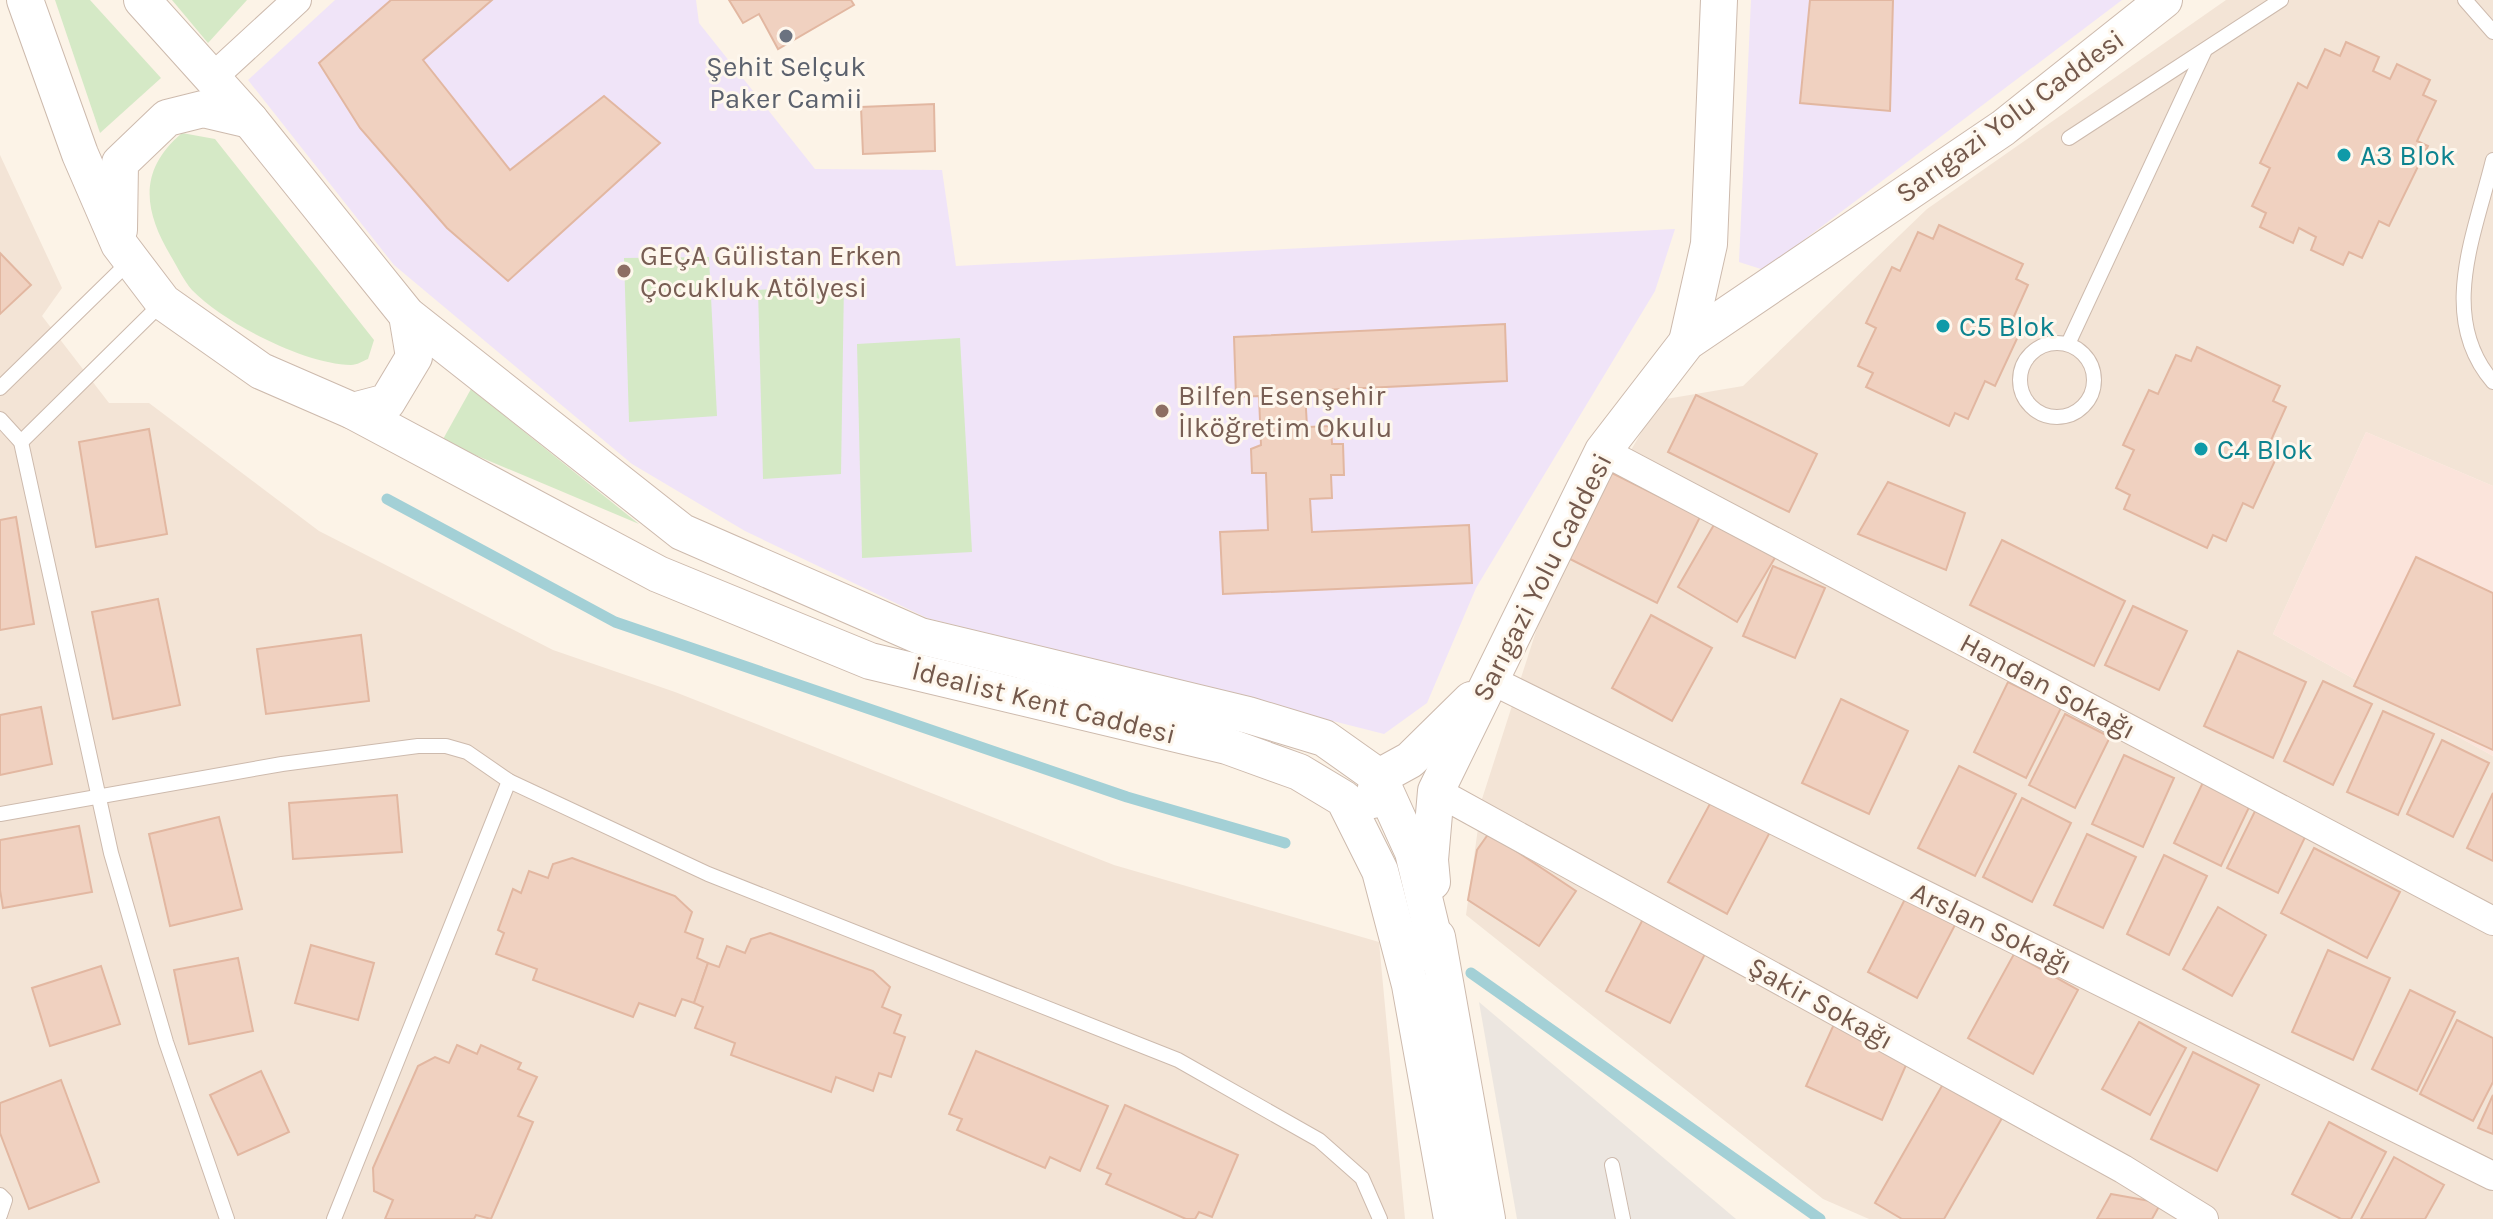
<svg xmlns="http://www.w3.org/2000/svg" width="2493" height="1219" viewBox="0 0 2493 1219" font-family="Karla,sans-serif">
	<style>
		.residential { fill: #f3e4d6 }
		.commercial { fill: #fbe4db }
		.industrial { fill: #ece6e0 }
		.education { fill: #f0e4f8 }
		.green { fill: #d5e9c6 }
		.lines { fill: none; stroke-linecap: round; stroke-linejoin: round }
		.stream { stroke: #a3d0d6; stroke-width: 11 }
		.building { fill: #f0d1c0; stroke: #e2b7a1; stroke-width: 2 }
		.service-casing { stroke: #cdbaad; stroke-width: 16 }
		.minor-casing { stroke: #cdbaad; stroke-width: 30 }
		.tertiary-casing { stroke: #cdbaad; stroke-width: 38 }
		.service { stroke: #fff; stroke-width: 14 }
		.minor { stroke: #fff; stroke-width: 28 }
		.tertiary { stroke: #fff; stroke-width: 36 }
		.worship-dot { fill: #6b7280; stroke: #fef7ed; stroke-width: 3 }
		.culture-dot { fill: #0f9aa8; stroke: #fef7ed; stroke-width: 3 }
		.education-dot { fill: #8d6e63; stroke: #fef7ed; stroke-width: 3 }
		.labels { text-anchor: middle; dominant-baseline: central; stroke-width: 6; stroke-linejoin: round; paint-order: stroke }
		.worship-label { font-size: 28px; fill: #5b616d; stroke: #fef7ed }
		.street-label { font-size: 28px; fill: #74594c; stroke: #fef7ed }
		.culture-label { font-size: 28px; fill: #0d838f; stroke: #fef7ed; text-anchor: start }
		.education-label { font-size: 28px; fill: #785e54; stroke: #fef7ed; text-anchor: start }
	</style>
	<rect width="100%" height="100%" fill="#fcf3e7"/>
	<g class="residential">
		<path d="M2226,0H2493V486L2366,432L2273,634L2493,756V1219H1869L1823,1199L1466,915L1482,799L1548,594L1660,400L1743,386L1927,209Z"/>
		<path d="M0,155L62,288L42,316L109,403H149L319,531L553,650L675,692L1114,865L1379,942L1405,1219H0Z"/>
	</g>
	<path class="commercial" d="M2366,432L2493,486V756L2273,634Z"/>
	<path class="industrial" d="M1479,1002L1736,1219H1517Z"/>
	<g class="education">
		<path d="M335,0H696L699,23L815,169L942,170L956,266L1675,229L1655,291L1476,588L1427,703L1384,734L927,618L745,531L632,464L394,265L248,80Z"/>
		<path d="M1751,0H2122L1764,270L1739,262Z"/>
	</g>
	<g class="green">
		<path d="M55,0H90L161,78L100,133Z"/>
		<path d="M172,0H247L208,43Z"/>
		<path d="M182,133L215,139L374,340L368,359C363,361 357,365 351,365C304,364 224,323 192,290C184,281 178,268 172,258C144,212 137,171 182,133Z"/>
		<path d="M709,257L717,416L629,422L624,258Z"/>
		<path d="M844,283L841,474L763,479L758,290Z"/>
		<path d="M960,338L972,552L862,558L857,344Z"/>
		<path d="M471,389L639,524L442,441Z"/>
	</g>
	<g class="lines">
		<g class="stream">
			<path d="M387,499L615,622L1127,797L1285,843"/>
			<path d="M1471,973L1820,1219"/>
		</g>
	</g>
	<g class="building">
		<path d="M391,0H492L423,60L510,170L604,96L660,143L508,281L447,228L360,128L319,63Z"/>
		<path d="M729,0H851L854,5L778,49L759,14L743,23Z"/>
		<path d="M1810,0H1893L1890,111L1800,103Z"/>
		<path d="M2346,42L2379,57L2373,71L2390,79L2397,64L2430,80L2423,95L2436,101L2417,141L2428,146L2389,226L2379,221L2362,258L2349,252L2343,265L2311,250L2316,237L2299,228L2293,243L2260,227L2266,213L2252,206L2270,168L2260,163L2298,83L2307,88L2325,49L2340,56Z"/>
		<path d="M934,104L935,151L863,154L861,107Z"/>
		<path d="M1939,225L2023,264L2016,279L2028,285L2010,325L2021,330L1995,386L1985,381L1968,419L1955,413L1949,426L1866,387L1873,373L1858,366L1876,328L1866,323L1892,267L1900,271L1918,232L1933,239Z"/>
		<path d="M0,253L31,285L0,314Z"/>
		<path d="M1505,324L1507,381L1305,391L1307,427L1331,426L1332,444H1343L1344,475H1331L1332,498L1310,499L1312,532L1469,525L1472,583L1223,594L1220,532L1268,530L1266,473H1252L1251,449L1261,445L1259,396L1236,397L1234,337Z"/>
		<path d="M2197,347L2280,386L2273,401L2286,407L2268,447L2279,452L2253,508L2243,503L2226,541L2213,535L2207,548L2124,509L2130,495L2116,488L2134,450L2123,445L2149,390L2158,394L2176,355L2191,361Z"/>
		<path d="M1696,395L1817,454L1789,512L1668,452Z"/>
		<path d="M149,429L167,534L96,547L79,442Z"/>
		<path d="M1610,472L1700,517L1657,603L1568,558Z"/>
		<path d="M1888,482L1965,513L1946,570L1858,534Z"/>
		<path d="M1719,516L1779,551L1737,622L1678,587Z"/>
		<path d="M16,517L34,624L0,630V520Z"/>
		<path d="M2002,540L2125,601L2094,666L1970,605Z"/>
		<path d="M2416,557L2493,593V750L2354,686Z"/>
		<path d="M1773,566L1825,588L1795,658L1743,636Z"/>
		<path d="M158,599L180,705L113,719L92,612Z"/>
		<path d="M2133,606L2187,631L2159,690L2105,665Z"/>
		<path d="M1651,615L1712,648L1672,721L1612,688Z"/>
		<path d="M361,635L369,701L266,714L257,649Z"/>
		<path d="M2238,651L2306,682L2273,758L2204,726Z"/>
		<path d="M2323,681L2372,704L2333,785L2284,761Z"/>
		<path d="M2008,682L2061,708L2026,778L1974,752Z"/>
		<path d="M1841,699L1908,731L1869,814L1802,783Z"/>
		<path d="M41,707L52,764L0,775V715Z"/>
		<path d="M2383,711L2434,734L2398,815L2347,792Z"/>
		<path d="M2065,714L2110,737L2075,808L2029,785Z"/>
		<path d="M2442,740L2489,763L2453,837L2407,814Z"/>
		<path d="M2124,755L2174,778L2143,847L2092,824Z"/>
		<path d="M1959,766L2016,794L1975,876L1918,848Z"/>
		<path d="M2206,776L2253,799L2221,866L2174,843Z"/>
		<path d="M2493,793V861L2467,848Z"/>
		<path d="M397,795L402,852L293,859L289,803Z"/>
		<path d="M2022,798L2071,823L2032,902L1983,877Z"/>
		<path d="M1712,800L1770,832L1727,914L1668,882Z"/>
		<path d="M2258,805L2309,829L2278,893L2227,868Z"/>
		<path d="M219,817L242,909L170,926L149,834Z"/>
		<path d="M79,826L92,892L3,908L0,890V840Z"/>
		<path d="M1489,833L1576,891L1539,946L1468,900L1477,850Z"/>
		<path d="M2087,834L2136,857L2103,928L2054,905Z"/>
		<path d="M2314,848L2400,892L2367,958L2281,913Z"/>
		<path d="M2164,855L2207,876L2169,955L2127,934Z"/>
		<path d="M572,858L675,896L692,912L685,932L703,939L697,958L708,963L694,1003L682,999L675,1016L639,1003L633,1017L533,980L537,969L496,954L504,933L498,930L513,889L521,893L529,871L548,878L553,864Z"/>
		<path d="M1905,899L1955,925L1917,998L1868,972Z"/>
		<path d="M2218,907L2266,935L2232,996L2183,969Z"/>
		<path d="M1644,917L1707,950L1670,1023L1606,991Z"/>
		<path d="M770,933L873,971L890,987L882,1007L901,1015L894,1033L905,1037L891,1077L879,1073L873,1091L836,1077L831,1092L731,1055L735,1043L695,1028L703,1007L694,1003L708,963L719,967L727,946L745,953L751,939Z"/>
		<path d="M311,945L374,963L358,1020L295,1003Z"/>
		<path d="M2328,950L2390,978L2353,1060L2292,1032Z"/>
		<path d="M2014,954L2078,990L2033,1074L1968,1038Z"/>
		<path d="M238,958L253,1031L189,1044L174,970Z"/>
		<path d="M101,966L120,1024L50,1046L32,988Z"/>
		<path d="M2410,990L2455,1012L2417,1091L2372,1069Z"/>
		<path d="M2457,1020L2493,1038V1082L2473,1121L2420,1094Z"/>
		<path d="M1835,1022L1910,1056L1882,1120L1806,1086Z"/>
		<path d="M2139,1022L2186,1048L2150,1115L2102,1089Z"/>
		<path d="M457,1045L477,1054L481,1045L521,1063L518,1069L537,1077L518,1116L533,1122L491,1219L476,1215L474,1219H385L393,1200L374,1191L373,1168L418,1066L435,1057L449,1063Z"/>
		<path d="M976,1051L1108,1106L1080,1171L1050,1157L1045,1168L957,1130L962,1119L949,1114Z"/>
		<path d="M2193,1052L2259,1085L2217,1171L2151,1139Z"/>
		<path d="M261,1071L289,1132L238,1155L210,1095Z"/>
		<path d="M61,1080L99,1182L29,1209L0,1133V1103Z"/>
		<path d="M1943,1084L2002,1118L1944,1219H1902L1875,1203Z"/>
		<path d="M2493,1095V1134L2478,1128Z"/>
		<path d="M1125,1105L1238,1155L1212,1217L1199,1212L1195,1219H1186L1106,1184L1111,1174L1097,1168Z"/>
		<path d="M2329,1122L2386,1152L2351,1219H2341L2292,1194Z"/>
		<path d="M2394,1157L2444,1185L2425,1219H2361Z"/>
		<path d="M2111,1194L2161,1203L2152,1219H2097Z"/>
	</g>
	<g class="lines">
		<g class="service-casing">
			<g id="service">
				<path d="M2465,0L2493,32"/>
				<path d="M2069,138L2281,0"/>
				<path d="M2493,160C2475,234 2437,317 2493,382"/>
				<circle cx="2057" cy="380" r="37"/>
				<path d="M2068,344L2204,52"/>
				<path d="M0,388L131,260"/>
				<path d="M0,419L21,442L111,853L166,1042L227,1219"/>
				<path d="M21,442L163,302"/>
				<path d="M0,814L282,764L418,746H446L467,752L509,781"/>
				<path d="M1612,1165L1623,1219"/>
				<path d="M0,1195L5,1200L0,1215"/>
				<path d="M334,1219L509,781L708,874L1178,1060L1319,1140L1362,1178L1380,1219"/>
			</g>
		</g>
		<g class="minor-casing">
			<g id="minor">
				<path d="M212,78L297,0"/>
				<path d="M1603,451L2493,921"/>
				<path d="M1491,680L2493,1176"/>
				<path d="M1436,791L2123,1169L2204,1219"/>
			</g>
		</g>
		<g class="tertiary-casing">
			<g id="tertiary">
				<path d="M25,0L80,154L119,244L163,302L261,371L353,411L658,574L870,661L1227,746L1299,772L1344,799L1380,871L1410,985L1452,1219"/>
				<path d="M142,0L250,120L407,315L682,532L920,636L1248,715L1324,738L1379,777L1413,852L1439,960"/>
				<path d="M119,230L120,163L167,118L203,109L250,120"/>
				<path d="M1687,342L1709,244L1719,0"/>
				<path d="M353,411L387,402L414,357L407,315"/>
				<path d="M1373,800L1379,777L1410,760L1471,700"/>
				<path d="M1432,882L1430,860L1436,791L1603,451L1687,342L2003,128L2164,0"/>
				<path d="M1437,937L1487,1219"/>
			</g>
		</g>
		<use href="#service" class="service"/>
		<use href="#minor" class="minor"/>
		<use href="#tertiary" class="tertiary"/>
	</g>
	<circle class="worship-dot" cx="786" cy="36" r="8"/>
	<g class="culture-dot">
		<circle cx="2344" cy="155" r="8"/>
		<circle cx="1943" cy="326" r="8"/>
		<circle cx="2201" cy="449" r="8"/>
	</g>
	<g class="education-dot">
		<circle cx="624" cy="271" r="8"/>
		<circle cx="1162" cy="411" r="8"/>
	</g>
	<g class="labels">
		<g class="worship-label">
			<text x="786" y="66">Şehit Selçuk<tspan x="786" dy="32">Paker Camii</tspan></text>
		</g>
		<g class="street-label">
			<text transform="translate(2010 116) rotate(-36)">Sarıgazi Yolu Caddesi</text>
			<text transform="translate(1542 577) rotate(-63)">Sarıgazi Yolu Caddesi</text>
			<text transform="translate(2048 686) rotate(28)">Handan Sokağı</text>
			<text transform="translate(1044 702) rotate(14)">İdealist Kent Caddesi</text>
			<text transform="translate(1992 928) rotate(26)">Arslan Sokağı</text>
			<text transform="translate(1821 1003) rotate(29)">Şakir Sokağı</text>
		</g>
		<g class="culture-label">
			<text x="2360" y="155">A3 Blok</text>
			<text x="1959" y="326">C5 Blok</text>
			<text x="2217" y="449">C4 Blok</text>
		</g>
		<g class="education-label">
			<text x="640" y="255">GEÇA Gülistan Erken<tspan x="640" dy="32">Çocukluk Atölyesi</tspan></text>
			<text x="1178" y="395">Bilfen Esenşehir<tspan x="1178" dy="32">İlköğretim Okulu</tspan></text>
		</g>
	</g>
</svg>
